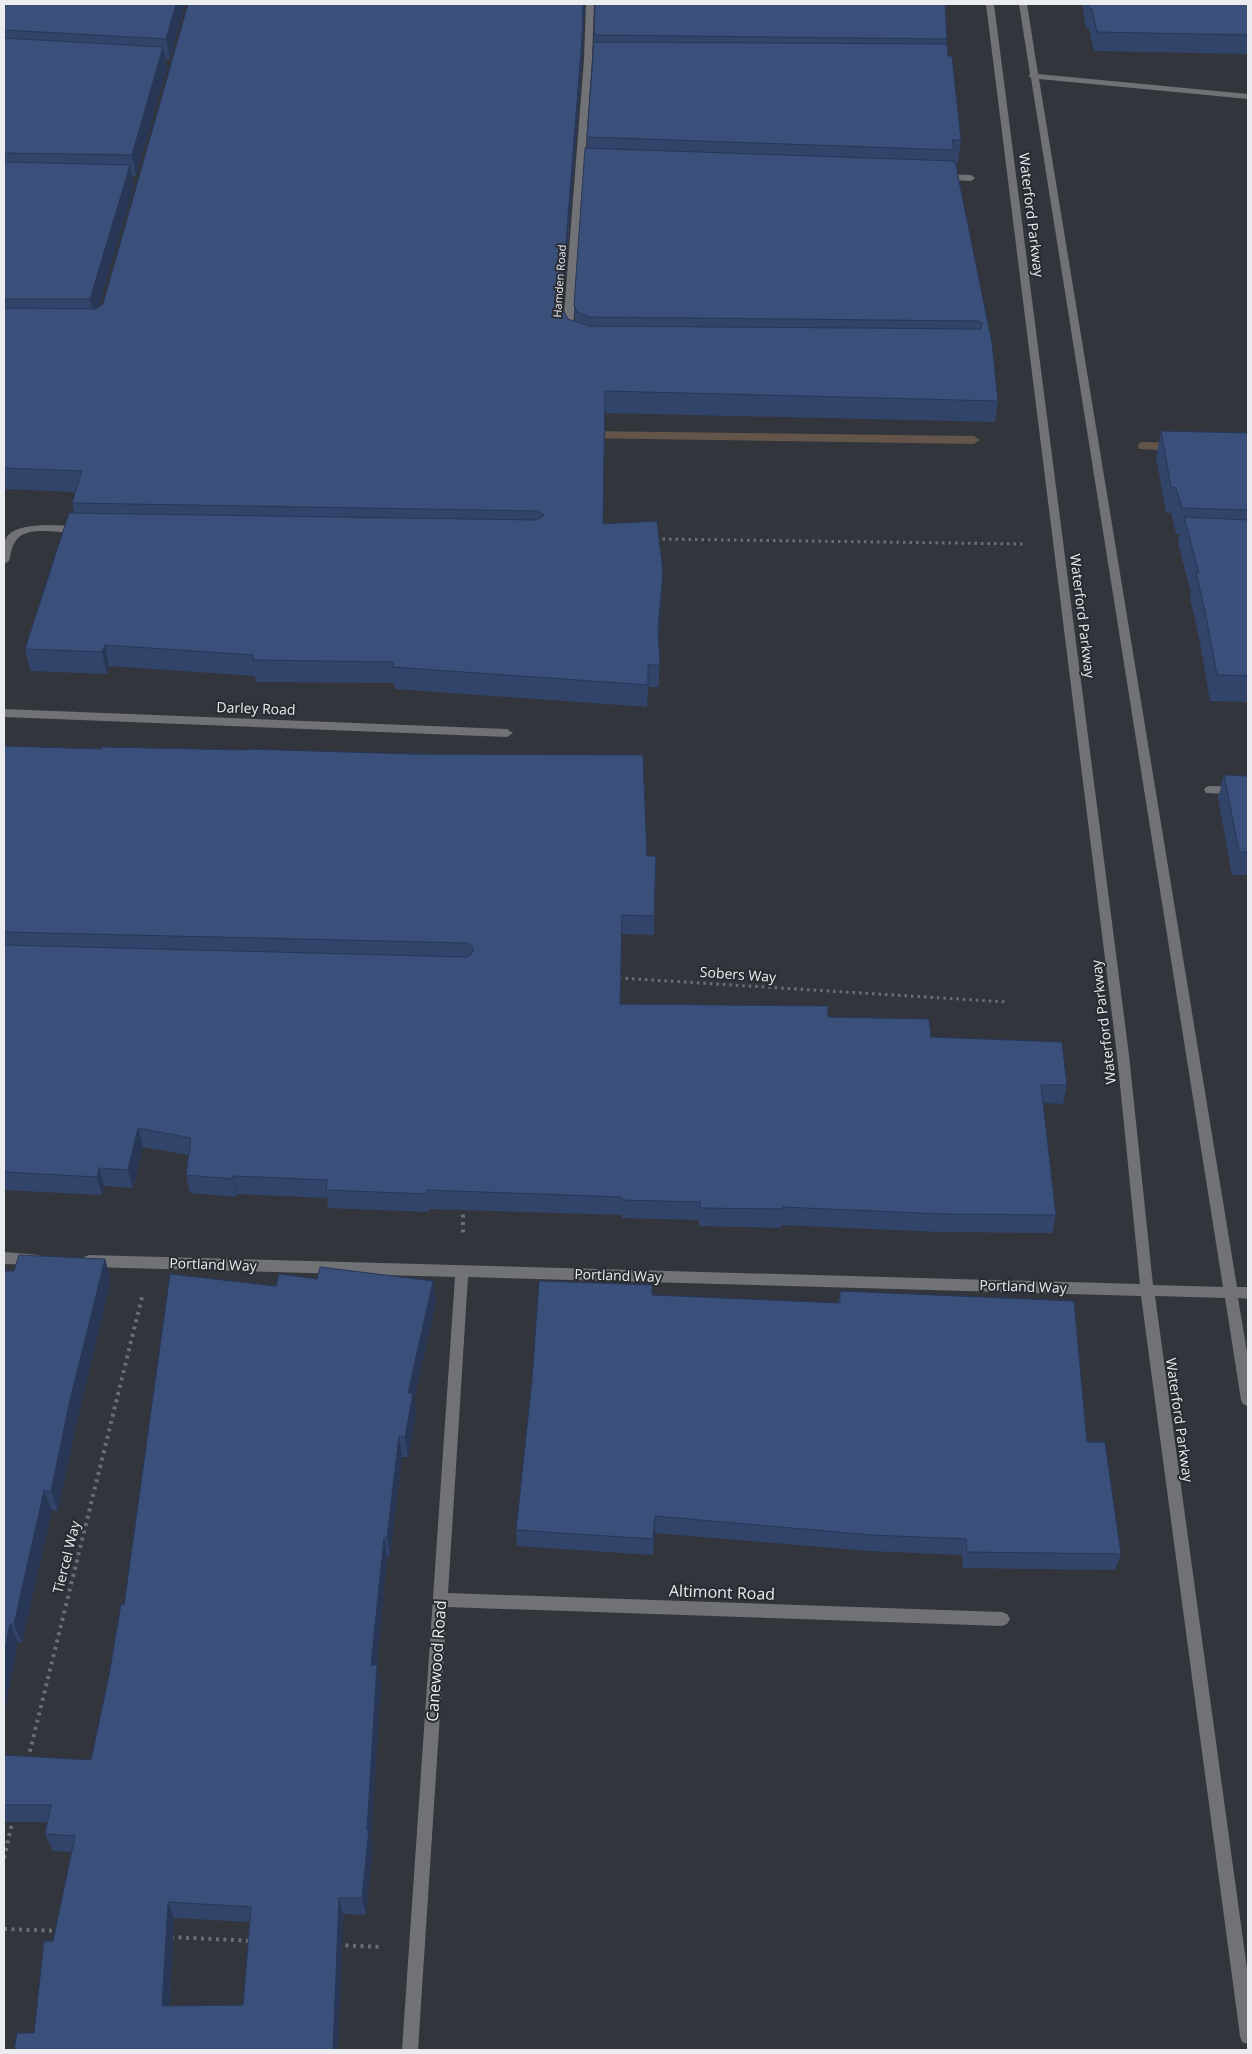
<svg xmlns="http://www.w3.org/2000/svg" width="1252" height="2054" viewBox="0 0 1252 2054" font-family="'Open Sans',sans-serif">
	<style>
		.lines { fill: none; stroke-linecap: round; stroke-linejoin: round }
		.stream { fill: #635549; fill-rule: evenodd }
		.path-far1 { stroke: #6c6e74; stroke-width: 3; stroke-dasharray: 2.5 4; stroke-linecap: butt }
		.path { stroke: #6c6e74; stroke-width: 4; stroke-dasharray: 3 4.5; stroke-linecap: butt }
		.minor { fill: #717275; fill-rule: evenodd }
		.wall { fill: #33446a; fill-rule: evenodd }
		.shaded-wall { fill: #293756 }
		.building { fill: #3b4f7b; stroke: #293756; fill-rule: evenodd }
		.labels { text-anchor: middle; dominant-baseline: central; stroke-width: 4; stroke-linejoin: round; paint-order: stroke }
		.far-street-label { font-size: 11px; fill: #eaecf0; stroke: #282b31 }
		.street-label { font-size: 14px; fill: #eaecf0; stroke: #282b31 }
		.near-street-label { font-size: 16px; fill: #eaecf0; stroke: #282b31 }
	</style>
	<rect width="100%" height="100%" fill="#32353b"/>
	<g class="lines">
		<g class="stream">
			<path d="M583,431L974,436L980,440L974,444L578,438L577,435Z"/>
			<path d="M1144,442L1179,443L1185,447L1179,451L1139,449L1138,446L1139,443Z"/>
		</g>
		<g class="path-far1">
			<path d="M656,539L1025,544"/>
			<path d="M619,978L1007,1002"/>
		</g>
		<g class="path">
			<path d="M463,1207V1235"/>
			<path d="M28,1759L142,1297"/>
			<path d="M4,1858L13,1819"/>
			<path d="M4,1929L60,1931"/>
			<path d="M171,1937L252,1941"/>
			<path d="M338,1945L379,1947"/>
		</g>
		<g class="minor">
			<path d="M586,4H594L592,59L573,327L577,336L572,339L569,338L563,327L584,59Z"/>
			<path d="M986,4H994L1129,1055L1153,1285L1223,1287L1031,78L1029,76L1030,74L1019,4H1027L1038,74L1248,94V99L1039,79L1237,1287H1248V1299L1238,1298L1248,1358V1406L1243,1404L1241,1400L1225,1298L1155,1296L1248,1976V2044L1242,2042L1240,2036L1141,1296L468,1277L448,1593L1002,1612L1007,1614L1010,1619L1007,1624L1002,1626L447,1607L418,2050H402L455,1277L89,1267L84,1265L82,1261L84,1257L89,1255L1140,1284L1117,1055Z"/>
			<path d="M942,174L971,175L975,178L971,181L939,179V175Z"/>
			<path d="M44,525L80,526L85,529C73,540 28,520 15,542C11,547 11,555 9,561L4,564C4,558 3,551 4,544C7,527 30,526 44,525Z"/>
			<path d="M4,709L507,729L513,733L507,737L4,717Z"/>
			<path d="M1210,786L1248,787V795L1206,793L1204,790L1206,787Z"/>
			<path d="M4,1252L39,1255L41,1259L39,1263L34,1265L4,1264Z"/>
		</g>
	</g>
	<g class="wall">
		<path d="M4,4H185L170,59H165L167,68L136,176H132L134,186L98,307L103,304L188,4H585L582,59L563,309L568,319L575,322L574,305L587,148V137L594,35L947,39L946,44L961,140L958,163H956L998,401L995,422L605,413L603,524L663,572L662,594L659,640V687H648L647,707L395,689L394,683L256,682L255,676L109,666L107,674L30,671L25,649L74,513L72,503L75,492L4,489Z"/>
		<path d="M1082,4H1248V54L1094,51L1089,28H1086Z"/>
		<path d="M1161,431L1248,433V702L1210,701L1199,637L1190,599L1191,593L1178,543L1180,534H1176L1171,513H1166L1156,457Z"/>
		<path d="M4,746L647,856H656L654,935L622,934L620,1004L828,1017L931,1037L1067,1085L1063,1104L1043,1103L1056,1215L1052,1233L939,1232L782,1225L781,1228L699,1226V1220L622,1218V1215L429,1209V1212L328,1208L327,1198L237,1194V1197L190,1193L186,1175L188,1155L143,1147L133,1188L104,1186L102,1195L4,1190Z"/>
		<path d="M1224,775L1248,776V875H1232L1218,798Z"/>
		<path d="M105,1259L111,1280L77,1421L58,1511L52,1510L22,1643L18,1642L4,1714L14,1271Z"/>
		<path d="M317,1279L433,1281L436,1302L414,1400L416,1414L408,1457H402L390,1557H387L377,1665L381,1684L371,1840L373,1847L366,1915L343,1914L338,2050H14L34,2033L72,1852L53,1851L45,1834L47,1822H4V1755L91,1760L124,1605L276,1286ZM174,1918L250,1922L243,2005L170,2006Z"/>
		<path d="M840,1291L1087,1442L1121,1554L1115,1570L963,1568L962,1555L868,1551L655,1533L653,1555L517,1546L516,1530L652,1295L838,1303Z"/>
	</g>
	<g class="shaded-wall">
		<path d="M176,4H185L170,59L166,39Z"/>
		<path d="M583,4H585L582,59L561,327V306Z"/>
		<path d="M163,47L167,68L136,176L132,155Z"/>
		<path d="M130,165L134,186L95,320L90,299Z"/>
		<path d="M605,391V413L603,546V524Z"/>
		<path d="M663,572L662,594L658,650V628Z"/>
		<path d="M105,645L109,666L107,674L102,652Z"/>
		<path d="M138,1128L143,1147L133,1188L128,1170Z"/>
		<path d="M99,1168L104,1186L102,1195L97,1177Z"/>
		<path d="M233,1176L237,1194V1197L233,1179Z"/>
		<path d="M105,1259L111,1280L77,1421L58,1511L51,1491L70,1400Z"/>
		<path d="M433,1281L436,1302L414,1400L416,1414L408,1457L405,1437L408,1393Z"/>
		<path d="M399,1436L402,1457L390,1557L387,1538Z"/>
		<path d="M44,1491L52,1510L22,1643L14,1624Z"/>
		<path d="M655,1516V1533L653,1555V1539Z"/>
		<path d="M384,1538L387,1557L375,1684L371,1665Z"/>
		<path d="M10,1624L18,1642L4,1714V1653Z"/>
		<path d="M377,1665L381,1684L371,1840L373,1847L366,1915L362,1898Z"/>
		<path d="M339,1898L343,1914L338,2050H333Z"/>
		<path d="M168,1902L174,1918L169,2021L162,2006Z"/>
	</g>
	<g class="building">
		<path d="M4,4H176L166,39L4,30Z"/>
		<path d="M188,4H583L582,38L561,306L568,319L589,326L981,329L982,323L978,321L590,317L577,312L574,305L585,148L955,161L992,343L998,401L605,391L603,524L657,521L663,572L658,628L660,665H648V685L392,667L394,662L253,660V655L105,645L102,652L25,649L69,513L537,520L544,515L537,511L72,503L82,471L4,468V308L96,309L103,304Z"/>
		<path d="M595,4H945L947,39L594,35Z"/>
		<path d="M1088,4H1248V35L1097,32L1092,9L1089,8Z"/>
		<path d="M4,38L163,47L132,155L4,153Z"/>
		<path d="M594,42L947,44L948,56H952L961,140H952L954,150L587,137Z"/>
		<path d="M4,162L130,165L90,299H4Z"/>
		<path d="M1161,431L1248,433V510L1182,508L1176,488L1171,487Z"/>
		<path d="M1184,517L1248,520V676L1217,675L1205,611L1196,573H1199Z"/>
		<path d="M4,746L101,749L102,747L248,750V749L411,754L643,755L647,856H656L654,916L622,915L620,1004L828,1006V1017L929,1019L931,1037L1062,1042L1067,1085H1041L1056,1215L942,1214L783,1207V1209L700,1208V1202L622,1200V1197L427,1190V1194L326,1190L327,1180L233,1176V1179L186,1175L191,1138L138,1128L128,1170L99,1168L97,1177L4,1172V945L467,957L474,951L472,946L467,943L4,932Z"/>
		<path d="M1224,775L1248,776V852H1239Z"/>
		<path d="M19,1255L105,1259L70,1400L51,1491H44L14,1624H10L4,1653V1271H14Z"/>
		<path d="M320,1267L433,1281L408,1393H413L405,1437L399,1436L387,1538H384L371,1665H377L367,1830H369L362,1898H339L333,2050H14L17,2033H34L44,1941H53L75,1836L45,1834L51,1805H4V1755L91,1760L109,1675L121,1604L124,1605L170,1274L276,1286L279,1274L317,1279ZM168,1902L251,1907L243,2005L162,2006Z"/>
		<path d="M539,1281L652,1285V1295L840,1303V1291L1074,1301L1087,1442H1105L1121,1554L967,1552L966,1539L871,1535L655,1516L653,1539L516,1530L532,1380Z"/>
	</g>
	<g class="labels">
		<g class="far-street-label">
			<text transform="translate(559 281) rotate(-86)">Hamden Road</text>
		</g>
		<g class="street-label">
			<text transform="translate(1032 215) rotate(83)">Waterford Parkway</text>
			<text transform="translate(1083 616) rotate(83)">Waterford Parkway</text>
			<text transform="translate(256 708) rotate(2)">Darley Road</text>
			<text transform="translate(738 974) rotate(4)">Sobers Way</text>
			<text transform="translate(1103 1022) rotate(-97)">Waterford Parkway</text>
			<text transform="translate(213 1264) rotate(2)">Portland Way</text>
			<text transform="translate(618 1275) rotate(2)">Portland Way</text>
			<text transform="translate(1023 1286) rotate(2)">Portland Way</text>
			<text transform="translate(1180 1420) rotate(82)">Waterford Parkway</text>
			<text transform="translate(66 1557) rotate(-76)">Tiercel Way</text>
		</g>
		<g class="near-street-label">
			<text transform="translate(722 1592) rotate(2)">Altimont Road</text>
			<text transform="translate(436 1661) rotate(-86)">Canewood Road</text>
		</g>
	</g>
	<rect width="1252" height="2054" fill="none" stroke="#eaecf0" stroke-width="10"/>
</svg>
